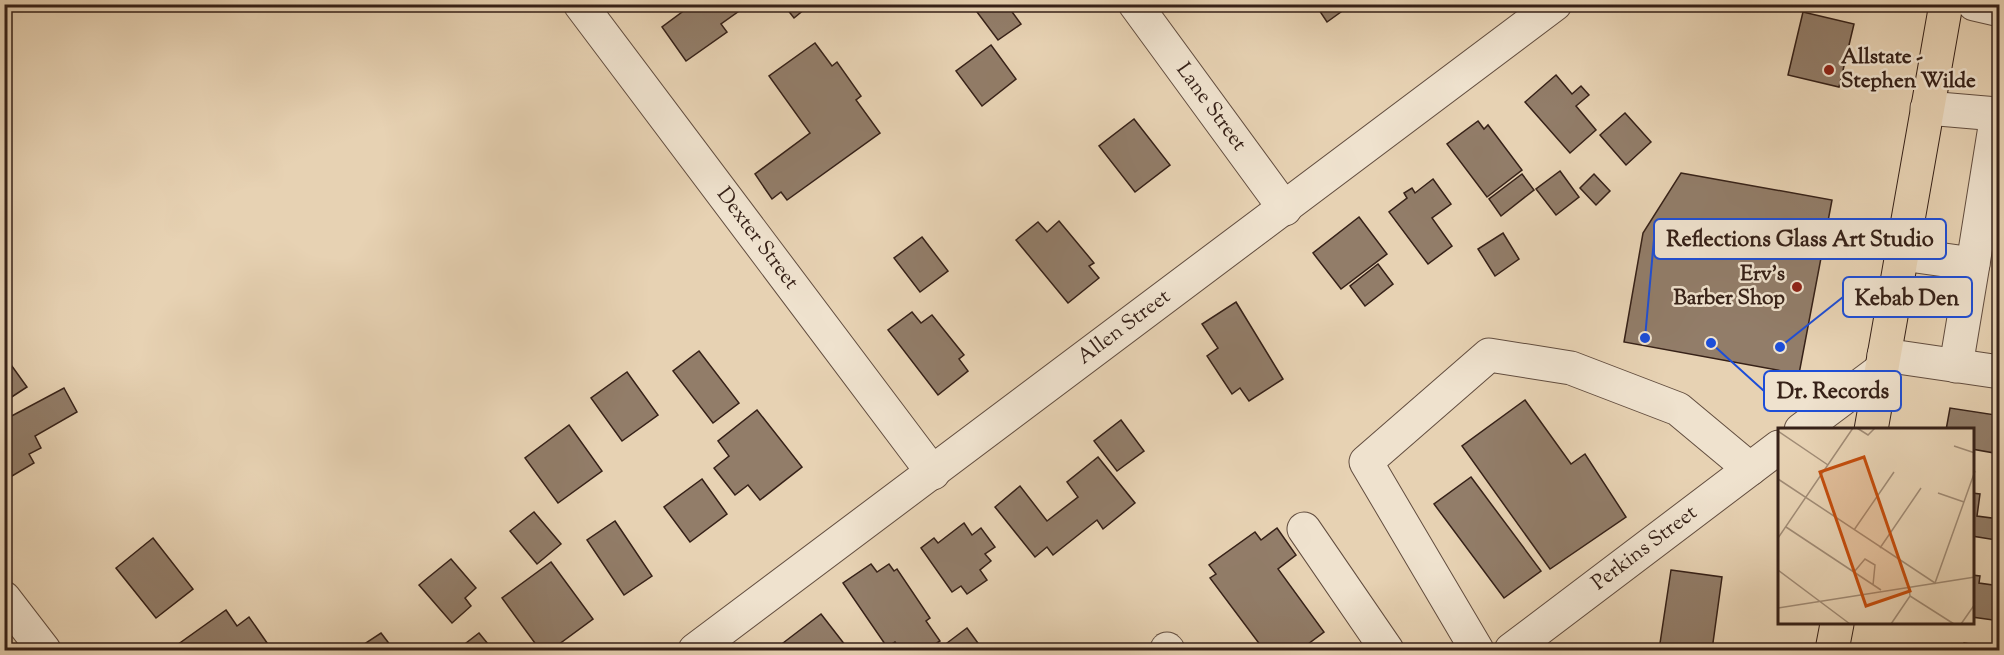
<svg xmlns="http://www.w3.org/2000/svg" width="2004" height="655" viewBox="0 0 2004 655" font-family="'Sorts Mill Goudy',serif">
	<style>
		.building { fill: #927d69; stroke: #362118; stroke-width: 1.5 }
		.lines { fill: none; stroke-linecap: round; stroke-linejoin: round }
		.minor-casing { stroke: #624d3f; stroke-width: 35 }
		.major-casing { stroke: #362118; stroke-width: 35 }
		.minor { stroke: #efe2ce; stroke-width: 33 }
		.major { stroke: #e7d2b3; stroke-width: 33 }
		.poi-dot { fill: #8f2418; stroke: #efe2ce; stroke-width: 2 }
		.labels { text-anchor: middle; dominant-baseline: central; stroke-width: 5; stroke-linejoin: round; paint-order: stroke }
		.poi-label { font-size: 21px; font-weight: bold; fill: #362118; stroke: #efe2ce; text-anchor: start }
		.street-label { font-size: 21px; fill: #362118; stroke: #efe2ce }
		.inset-road { fill: none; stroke: #a08b75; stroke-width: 1.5 }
		.view { fill: #c44e0e; fill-opacity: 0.15; stroke: #c44e0e; stroke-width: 3 }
		.inset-edge { fill: none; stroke: #362118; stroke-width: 3 }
		.leader { fill: none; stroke: #1d4ed8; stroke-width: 2 }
		.callout-dot { fill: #1d4ed8; stroke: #efe2ce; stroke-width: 2 }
		.callout { fill: #efe2ce; stroke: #1d4ed8; stroke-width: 2 }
		.callout-label { font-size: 22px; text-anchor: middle; font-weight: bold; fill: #362118 }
	</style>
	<rect width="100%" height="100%" fill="#e7d2b3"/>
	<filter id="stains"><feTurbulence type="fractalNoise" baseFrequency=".00333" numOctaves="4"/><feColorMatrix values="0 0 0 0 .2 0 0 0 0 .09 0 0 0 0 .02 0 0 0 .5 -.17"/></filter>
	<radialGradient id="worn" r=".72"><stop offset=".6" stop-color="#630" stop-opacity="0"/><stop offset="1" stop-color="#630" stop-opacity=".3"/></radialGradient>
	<g class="building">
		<path d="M693,4H749L721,24L727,32L686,61L662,27Z"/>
		<path d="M783,4H811L794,18Z"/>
		<path d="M971,4H1016L1010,9L1021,24L998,40Z"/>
		<path d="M1315,4H1352L1327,22Z"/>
		<path d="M1803,12L1854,24L1839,87L1788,75Z"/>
		<path d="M815,43L832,66L837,62L861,96L856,100L880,133L787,200L781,192L772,199L755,174L810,133L769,76Z"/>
		<path d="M991,45L1016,79L982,106L956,71Z"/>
		<path d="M1556,75L1572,94L1581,86L1589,95L1576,106L1596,130L1570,153L1525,102Z"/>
		<path d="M1625,113L1651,142L1626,165L1600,135Z"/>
		<path d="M1134,119L1170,165L1135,192L1099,146Z"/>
		<path d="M1478,121L1484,129L1488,125L1522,170L1487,197L1447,144Z"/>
		<path d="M1560,171L1579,197L1556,215L1536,189Z"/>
		<path d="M1681,173L1832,200L1799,374L1624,342L1643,233Z"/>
		<path d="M1522,174L1534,190L1501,216L1489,199Z"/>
		<path d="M1594,174L1610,191L1596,205L1580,188Z"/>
		<path d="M1433,179L1451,204L1432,218L1452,246L1428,264L1389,212L1407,198L1404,193L1412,188L1415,193Z"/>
		<path d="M1359,217L1387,254L1341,289L1313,253Z"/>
		<path d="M1059,221L1094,263L1089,266L1099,278L1068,303L1016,240L1038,222L1047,232Z"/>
		<path d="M1503,233L1519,259L1495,276L1478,249Z"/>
		<path d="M922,237L948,271L920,292L894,258Z"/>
		<path d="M1378,264L1393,284L1365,306L1350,286Z"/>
		<path d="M1236,302L1283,379L1249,401L1240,388L1232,394L1207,356L1218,348L1202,324Z"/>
		<path d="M912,312L921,323L932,315L964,355L959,359L968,371L938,395L888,330Z"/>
		<path d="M699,351L739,403L713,423L673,371Z"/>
		<path d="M4,355L27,387L4,402Z"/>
		<path d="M627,372L658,415L622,441L591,398Z"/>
		<path d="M64,388L77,412L35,436L41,448L29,454L34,463L7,479L4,475V420Z"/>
		<path d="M2000,389V454L1972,449V430H1946L1950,408L1995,415Z"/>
		<path d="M1525,400L1571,464L1585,454L1626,517L1550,569L1462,446Z"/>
		<path d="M757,410L802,467L760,500L748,485L735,495L714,468L729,456L718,441Z"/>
		<path d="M1121,420L1144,451L1117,471L1094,441Z"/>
		<path d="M569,425L602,471L558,503L525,458Z"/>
		<path d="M1098,457L1135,503L1103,529L1097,520L1053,555L1047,547L1035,557L995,507L1020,486L1047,521L1078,497L1067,482Z"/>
		<path d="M1471,477L1541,571L1504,598L1434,504Z"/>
		<path d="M702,479L727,514L690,542L664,507Z"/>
		<path d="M1972,493L1980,494L1977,516L1999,519L1996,540L1972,536Z"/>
		<path d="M534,512L561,544L537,564L510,531Z"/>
		<path d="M615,521L652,576L624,595L587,540Z"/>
		<path d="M964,523L972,535L981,528L995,547L985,554L991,561L980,570L987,580L967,594L961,586L952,592L921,548L934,538L938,543Z"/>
		<path d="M1277,528L1296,555L1278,569L1324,632L1300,650H1264L1210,578L1216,574L1209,565L1255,532L1261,540Z"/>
		<path d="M153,538L193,589L156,618L116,568Z"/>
		<path d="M451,559L476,588L465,598L471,606L452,623L419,585Z"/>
		<path d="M551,562L593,619L551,650H540L502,598Z"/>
		<path d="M871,564L877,572L889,564L894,571L897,569L930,618L926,621L940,641L926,650H901L895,642L887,647L843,583Z"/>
		<path d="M1671,570L1722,577L1712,650H1659Z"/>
		<path d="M1972,575L1980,576L1979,583L2000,586V621L1972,617Z"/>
		<path d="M226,610L237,626L249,617L272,650H170Z"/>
		<path d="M821,614L849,650H789L783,643Z"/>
		<path d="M967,628L983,650H953L947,643Z"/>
		<path d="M381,633L394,650H360L358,648Z"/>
		<path d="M479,633L493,650H457Z"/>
		<path d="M1964,643L2000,649V650H1962Z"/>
	</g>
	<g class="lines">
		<g class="minor-casing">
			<g id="minor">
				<path id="s1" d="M580,4L933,473"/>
				<path id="s2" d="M1135,4L1285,209"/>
				<path d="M1974,4L2000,10"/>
				<path d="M1927,108L1997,114L1973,264"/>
				<path d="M1902,254L1973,264L1956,366"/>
				<path d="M1884,355L2000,372"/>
				<path d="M1801,430L1881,370"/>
				<path d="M1304,529L1387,650"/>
				<path d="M4,598L44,650"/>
				<path d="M1167,649L1168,650"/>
				<path id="s3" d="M695,650L1555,4"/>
				<path d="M1477,650L1366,462L1489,355L1571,368L1678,409L1750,469"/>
				<path id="s4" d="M1511,650L1779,447"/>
			</g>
		</g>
		<g class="major-casing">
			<g id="major">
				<path d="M1871,430L1946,4"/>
				<path d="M1832,650L1837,624"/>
			</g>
		</g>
		<use href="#minor" class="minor"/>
		<use href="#major" class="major"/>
	</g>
	<g class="poi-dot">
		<circle cx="1829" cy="70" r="6"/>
		<circle cx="1797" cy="287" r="6"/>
	</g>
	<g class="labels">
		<g class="poi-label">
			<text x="1841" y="58">Allstate -<tspan x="1841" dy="24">Stephen Wilde</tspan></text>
			<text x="1785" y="275" text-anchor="end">Erv's<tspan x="1785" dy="24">Barber Shop</tspan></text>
		</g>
		<g class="street-label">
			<text stroke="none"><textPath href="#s2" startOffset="128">Lane Street</textPath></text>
			<text stroke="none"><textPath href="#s1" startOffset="294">Dexter Street</textPath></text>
			<text stroke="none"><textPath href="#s3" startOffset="537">Allen Street</textPath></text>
			<text stroke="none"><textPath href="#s4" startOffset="168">Perkins Street</textPath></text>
		</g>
	</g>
	<g transform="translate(1778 428)">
		<rect width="196" height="196" fill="#e7d2b3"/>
		<path class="inset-road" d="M79,0L90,7L97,0M0,3L50,37M176,18L197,25M0,51L157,155L197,43M160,65L186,74M8,99L103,162M76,102L116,44M0,110L75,0M102,120L143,60M0,142L72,196M76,144L87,131L97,137L95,157M131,159L132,168L176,196M0,180L197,149M113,196L132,168M183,196L197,176"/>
		<path class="view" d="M86,29L132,163L88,178L42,44Z"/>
		<rect width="196" height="196" class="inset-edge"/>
	</g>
	<path class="leader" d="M1645 338L1654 239M1780 347L1843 297M1711 343L1764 391"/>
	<g class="callout-dot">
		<circle cx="1645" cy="338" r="6"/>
		<circle cx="1780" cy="347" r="6"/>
		<circle cx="1711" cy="343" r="6"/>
	</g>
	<g class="callout">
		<rect x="1654" y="219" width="292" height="40" rx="6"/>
		<rect x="1843" y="277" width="129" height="40" rx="6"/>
		<rect x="1764" y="371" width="137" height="40" rx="6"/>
	</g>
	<g class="callout-label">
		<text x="1800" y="246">Reflections Glass Art Studio</text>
		<text x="1907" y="305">Kebab Den</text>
		<text x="1833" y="398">Dr. Records</text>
	</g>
	<rect width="2004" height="655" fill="none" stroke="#e7d2b3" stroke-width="24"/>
	<rect x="6" y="6" width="1992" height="643" fill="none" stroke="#362118" stroke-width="3"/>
	<rect x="12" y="12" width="1980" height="631" fill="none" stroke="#362118" stroke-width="1.5"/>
	<rect width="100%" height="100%" filter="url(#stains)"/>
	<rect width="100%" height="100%" fill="url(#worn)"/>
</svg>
